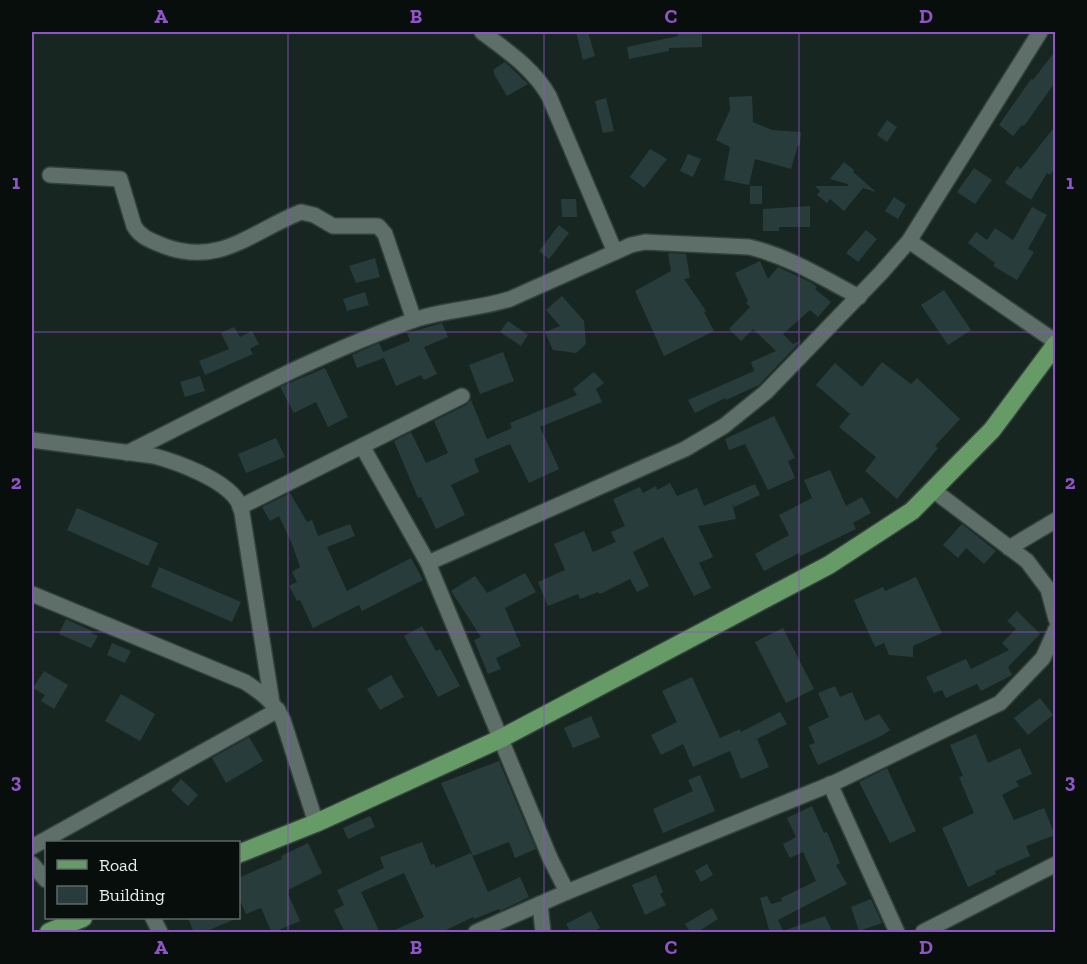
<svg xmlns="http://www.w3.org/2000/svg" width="1087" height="964" viewBox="0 0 1087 964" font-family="'Zilla Slab',serif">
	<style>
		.building { fill: #293c3c }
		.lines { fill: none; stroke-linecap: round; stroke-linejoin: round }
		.minor-casing { stroke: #34403b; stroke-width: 18 }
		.major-casing { stroke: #34403b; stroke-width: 21 }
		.minor { stroke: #5d6f68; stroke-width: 15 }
		.major { stroke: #669a67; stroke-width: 18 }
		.grid { fill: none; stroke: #9053c8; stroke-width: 1.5; stroke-opacity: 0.55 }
		.neatline { fill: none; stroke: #9053c8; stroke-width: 2 }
		.grid-label { font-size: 20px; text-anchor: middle; font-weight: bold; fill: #9053c8 }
	</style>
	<rect width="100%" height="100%" fill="#172621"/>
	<g class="building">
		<path d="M576,32H588L595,56L583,60Z"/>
		<path d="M678,32H702V47L669,48V51L629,59L627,47L678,36Z"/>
		<path d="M1056,50V81L1024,126L1022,125L1013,136L999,125L1031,79L1033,80Z"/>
		<path d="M505,62L528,84L507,96L494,74V69Z"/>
		<path d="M752,96L753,122L772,130L801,132L800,145H798L791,169L755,159L749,185L724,180L730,147L716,140L730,110L729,97Z"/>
		<path d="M606,98L614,131L603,133L595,101Z"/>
		<path d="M887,120L897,127L887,142L877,135Z"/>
		<path d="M1056,125V167L1050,175L1047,173L1031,200L1005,183L1017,166L1021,169Z"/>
		<path d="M650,149L667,159L644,188L630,177Z"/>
		<path d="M688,154L701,159L693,177L680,171Z"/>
		<path d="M844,162L854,170L853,172L876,192L863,188L844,211L830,199L827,203L817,195L820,191L815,186H848V184L830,179Z"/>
		<path d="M974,168L992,180L975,204L957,192Z"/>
		<rect x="750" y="186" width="12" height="18"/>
		<path d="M894,197L906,205L898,219L885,211Z"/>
		<path d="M561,199H576L577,217H562Z"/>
		<path d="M810,206V227H779V231H763V209Z"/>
		<path d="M1032,207L1047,215L1028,249L1034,252L1017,280L993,266L995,263L968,243L976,232L987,240L995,228L1013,240Z"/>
		<path d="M559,225L569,233L549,259L539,251Z"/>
		<path d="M866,230L877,239L858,262L846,253Z"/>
		<path d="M668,253L686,254L690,278L684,279L706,311L704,312L714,331L664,356L635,291L671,271Z"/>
		<path d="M375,258L380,277L356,283L349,266Z"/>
		<path d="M760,261L768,279L778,267L810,282L817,287L815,289L831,302L818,317L810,310L783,334L793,344L802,340L759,385L726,400L725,398L695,413L688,400L754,371L751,362L776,351L753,329L741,341L729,329L750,307L746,303L748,301L735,273Z"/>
		<path d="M944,290L971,330L948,345L921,305Z"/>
		<path d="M365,292L369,305L347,311L343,299Z"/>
		<path d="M562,296L584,321L586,344L576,353L553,350L545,332L560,326L546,310Z"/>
		<path d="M508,321L528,335L521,346L500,332Z"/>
		<path d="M442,323L448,337L424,347L437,374L424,380L421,375L396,386L384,358L357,368L352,355L379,343L383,352L410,341L407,333Z"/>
		<path d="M234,327L240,337L252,331L259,344L250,349L253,354L205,375L199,361L229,349L221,333Z"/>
		<path d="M503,352L514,381L480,394L469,365Z"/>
		<path d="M882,362L911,384L917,378L960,419L935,446L938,448L897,499L865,471L876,457L839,427L850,414L816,385L835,363L862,387Z"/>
		<path d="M325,368L348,417L328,427L316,402L294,413L280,387Z"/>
		<path d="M594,372L604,383L596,389L602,402L540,427L559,469L529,483L510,444L474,459L479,472L451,485L465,515L436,529L421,497L418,498L394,441L411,432L426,463L448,453L434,421L466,405L471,400L487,439L512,428L510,423L577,395L573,389Z"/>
		<path d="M200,376L205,391L185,397L180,382Z"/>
		<path d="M774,416L795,458L788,461L795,478L768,490L745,444L729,450L725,439Z"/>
		<path d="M276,438L285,457L246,473L238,454Z"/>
		<path d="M830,470L846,506L862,497L871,513L853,523L856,529L800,556L799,553L764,571L755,554L789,535L779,515L812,498L804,480Z"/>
		<path d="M670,483L677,496L697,488L704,506L755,484L760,495L734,507L732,502L736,519L698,526L713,557L699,563L711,588L694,596L663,537L633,552L649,586L637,592L630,579L600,594L598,592L580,599L578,594L548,606L538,582L565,570L554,544L584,531L593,552L616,542L611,532L625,526L613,499L640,487L643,493L656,486L657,490Z"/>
		<path d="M290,493L307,522L312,520L318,536L350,524L355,536L327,547L347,591L411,558L423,580L362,611L359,605L313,628L300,600L297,601L289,586L297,582L292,572L300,567L292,544L279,516L270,521L262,507Z"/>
		<path d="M77,508L158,543L148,566L67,530Z"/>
		<path d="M962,524L996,551L984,564L966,548L958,558L943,545Z"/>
		<path d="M159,567L241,602L232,622L151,587Z"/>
		<path d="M525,573L536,592L505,608L521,646L496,658L501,669L488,674L474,640L481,637L451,591L475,576L487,593Z"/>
		<path d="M916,577L942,633L913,646V657L889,655L884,643L875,647L854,600L883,587L885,591Z"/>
		<path d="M1017,611L1040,634L1008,667L1012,675L981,691L977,684L946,698L942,690L934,693L926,677L966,659L971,669L1009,650L1002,643L1016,629L1007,621Z"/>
		<path d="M66,619L92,631L91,633L98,636L91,648L59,634Z"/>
		<path d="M422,626L436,651L440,649L460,686L438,697L404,636Z"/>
		<path d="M783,628L814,689L786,703L755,642Z"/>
		<path d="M112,643L131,651L125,663L107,655Z"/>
		<path d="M44,671L68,685L54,709L41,701L45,695L33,688Z"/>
		<path d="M391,675L404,697L380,710L367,689Z"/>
		<path d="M692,677L720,738L740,729L741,732L780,712L787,724L757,739L769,767L741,779L730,751L693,767L683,744L661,755L651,735L677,722L662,691Z"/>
		<path d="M835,686L840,697L852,692L865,721L879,714L890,730L883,735L818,765L809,745L815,743L808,727L829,717L818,693Z"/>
		<path d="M121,694L155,714L140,741L105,721Z"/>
		<path d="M1040,698L1053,715L1028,735L1014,718Z"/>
		<path d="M591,716L600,737L573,748L564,728Z"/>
		<path d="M976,734L988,763L1020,748L1032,774L1016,781L1019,786L1002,795L1014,820L1044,808L1055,835L1026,846L1030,856L995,871L996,874L968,887L942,828L974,813L959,777L963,776L950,745Z"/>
		<path d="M249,737L263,761L226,783L212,758Z"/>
		<path d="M499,761L536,849L515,858L509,842L473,856L441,783Z"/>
		<path d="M887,768L916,831L890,843L859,782Z"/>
		<path d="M700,775L715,811L663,833L653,809L693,791L688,780Z"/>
		<path d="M181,779L198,795L188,806L171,790Z"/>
		<path d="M812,806L824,833L827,832L840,863L836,865L847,884L778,920L783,931L825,916L833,933H770L760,898L767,896L771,904L782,901L781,898L816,881L803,852L790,858L783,844L796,837L787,818Z"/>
		<path d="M370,816L375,827L348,839L343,828Z"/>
		<path d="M422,842L431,865L434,864L436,868L471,853L488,892L520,877L529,897L500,911L499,909L474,919L473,917L440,933H388L424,917L404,873L361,892L380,933H345L334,910L344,905L337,890L384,868L380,857Z"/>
		<path d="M308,843L322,873L288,890L289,893L288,894L300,921L272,933L261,908L246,914L238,896V878L282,859L281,856Z"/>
		<path d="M707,864L713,875L701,882L695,871Z"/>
		<path d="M656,875L663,892L660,894L666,905L645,915L632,885Z"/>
		<path d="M871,899L882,923L859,931L851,907Z"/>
		<path d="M712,908L718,919L696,933H691L685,924Z"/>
		<path d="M591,911L600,928L591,933H571L566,924Z"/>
		<path d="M188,918H238L202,933H194Z"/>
	</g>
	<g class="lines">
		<g class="minor-casing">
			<g id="minor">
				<path d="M482,32C507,51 533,68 549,96L615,252"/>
				<path d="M50,175L120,179L134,226C141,238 152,241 164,246C221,267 252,231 301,212L314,215L333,226H378L385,234L414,320"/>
				<path d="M909,241L1056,342"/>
				<path d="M32,440L154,456C177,462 223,479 237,500C239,503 241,509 242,513L272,703"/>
				<path d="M362,446L428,563L550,858L567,892"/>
				<path d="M127,453C222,406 316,354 417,319C448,309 479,309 510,299L631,245L645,242L749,247C788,256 823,278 859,297"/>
				<path d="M933,490L1027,561L1048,589L1056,619"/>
				<path d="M240,507L462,396"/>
				<path d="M1009,548L1056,520"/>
				<path d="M428,563L685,449L724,426L766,392L881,273L909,241L1040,32"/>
				<path d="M32,594L245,682C262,693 274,702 283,720L316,823"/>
				<path d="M830,784L897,932"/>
				<path d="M32,847L278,710"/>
				<path d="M32,864L46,880"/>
				<path d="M540,904L543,932"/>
				<path d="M153,918L160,932"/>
				<path d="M476,932L567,892L836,782L1000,703L1043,658L1056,629"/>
				<path d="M923,932L1056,864"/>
			</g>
		</g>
		<g class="major-casing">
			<g id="major">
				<path d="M238,854L316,823L500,739L829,565L912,511L992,430L1056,344"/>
				<path d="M49,932L83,918"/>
			</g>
		</g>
		<use href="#minor" class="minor"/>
		<use href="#major" class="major"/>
	</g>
	<path class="grid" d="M288,32V932M544,32V932M799,32V932M32,332H1056M32,632H1056"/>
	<rect width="1087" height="964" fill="none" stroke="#070e0b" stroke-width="66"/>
	<rect x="45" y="841" width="195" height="78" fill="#070e0b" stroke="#5f6864" stroke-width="1.5"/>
	<rect x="57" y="860" width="30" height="9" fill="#669a67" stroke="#5f6864" stroke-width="1.5"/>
	<text x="99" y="871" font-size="18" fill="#e4eeea">Road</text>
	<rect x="57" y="886" width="30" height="18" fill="#293c3c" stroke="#5f6864" stroke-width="1.5"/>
	<text x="99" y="901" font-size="18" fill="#e4eeea">Building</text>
	<rect x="33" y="33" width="1021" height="898" class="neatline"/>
	<g class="grid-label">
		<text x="161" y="23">A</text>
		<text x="416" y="23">B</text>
		<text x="671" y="23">C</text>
		<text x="926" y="23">D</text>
		<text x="16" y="189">1</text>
		<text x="1070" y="189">1</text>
		<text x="16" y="489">2</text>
		<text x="1070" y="489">2</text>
		<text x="16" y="788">3</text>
		<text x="1070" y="788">3</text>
		<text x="161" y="954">A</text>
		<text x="416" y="954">B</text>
		<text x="671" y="954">C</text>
		<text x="926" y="954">D</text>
	</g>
</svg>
